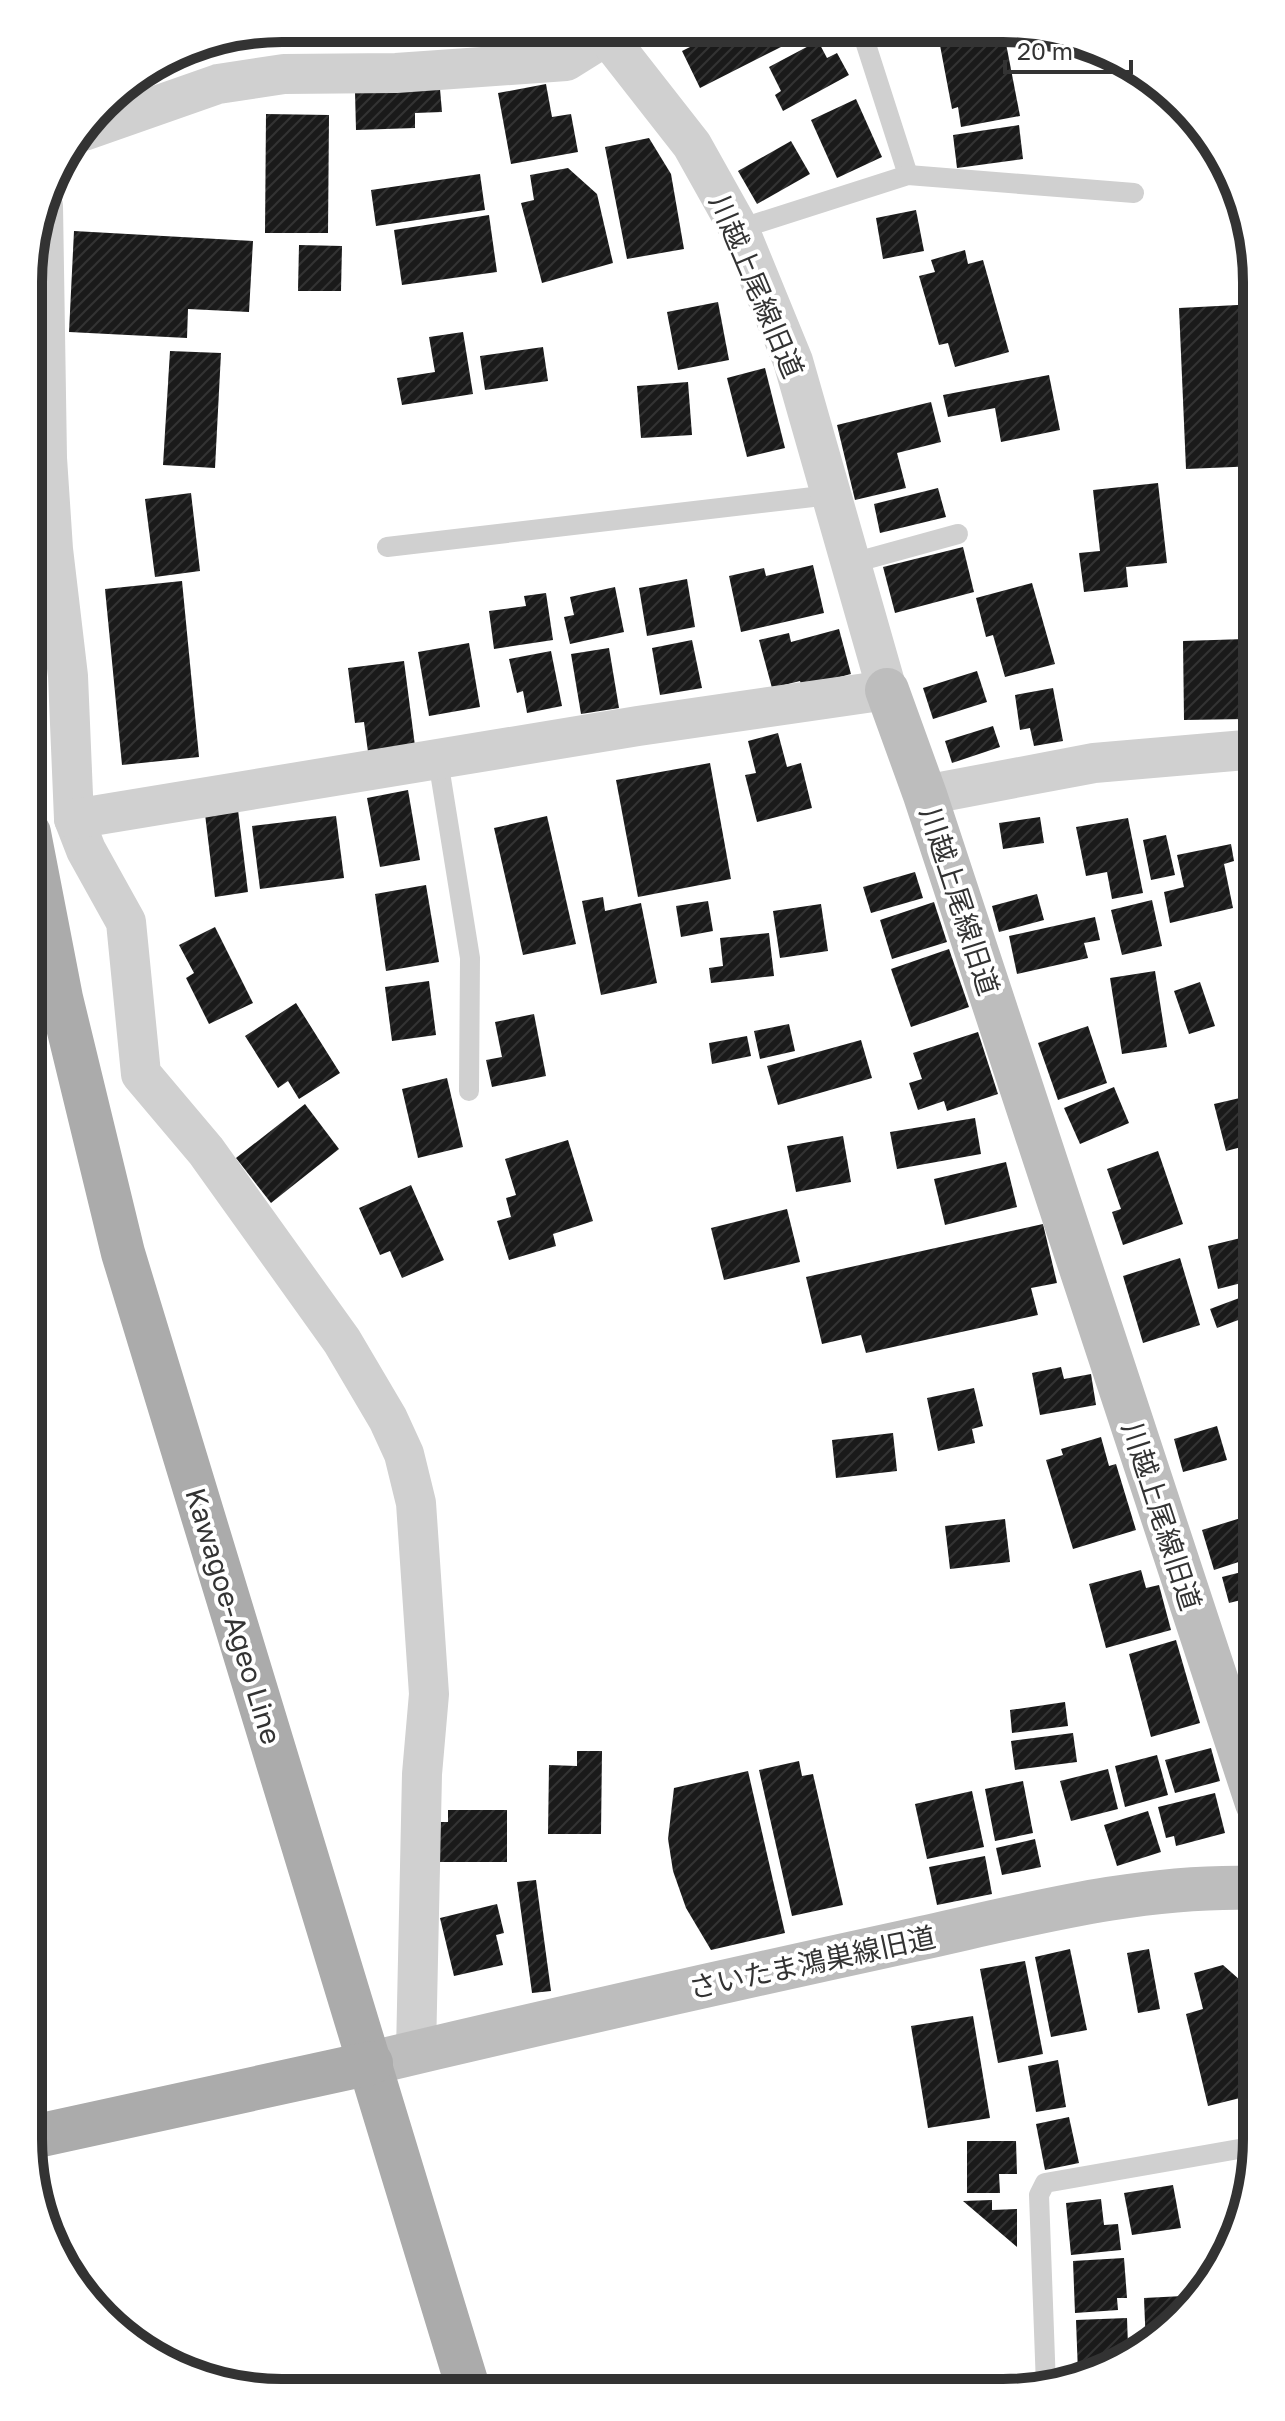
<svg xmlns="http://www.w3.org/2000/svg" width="1285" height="2421" viewBox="0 0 1285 2421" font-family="'Golos Text','Noto Sans JP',sans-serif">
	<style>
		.building { fill: url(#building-hatch) }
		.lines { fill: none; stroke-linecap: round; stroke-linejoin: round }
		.lane { stroke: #d0d0d0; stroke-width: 20 }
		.street { stroke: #d0d0d0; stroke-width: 40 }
		.secondary { stroke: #bdbdbd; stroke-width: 44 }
		.primary { stroke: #ababab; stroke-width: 44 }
		.labels { text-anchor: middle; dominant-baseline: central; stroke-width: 8; stroke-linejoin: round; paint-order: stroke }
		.street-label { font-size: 28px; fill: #333; stroke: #fff }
		.rim { fill: none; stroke: #333; stroke-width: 10 }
	</style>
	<defs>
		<pattern id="building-hatch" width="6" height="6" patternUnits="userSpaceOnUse" patternTransform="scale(2)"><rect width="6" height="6" fill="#1a1a1a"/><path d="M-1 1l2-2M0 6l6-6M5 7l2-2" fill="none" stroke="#333"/></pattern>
	</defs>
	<rect width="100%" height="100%" fill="#fff"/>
	<g class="building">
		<path d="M722,31H783L775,35L781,47L700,88L682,51Z"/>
		<path d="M980,32L1004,33L1020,116L961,127L958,107L952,109L939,40Z"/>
		<path d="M1038,33H1052L1066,40L1040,44Z"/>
		<path d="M818,41L827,58L837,53L849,75L783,111L775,95L781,91L769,67Z"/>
		<path d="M546,84L552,117L571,114L578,152L511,164L498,93Z"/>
		<path d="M440,89L442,112L415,113V128L356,130L355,92Z"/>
		<path d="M856,99L882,157L837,178L811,120Z"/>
		<path d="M266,114L329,115L328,233H265Z"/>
		<path d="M1019,125L1023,159L957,168L953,135Z"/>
		<path d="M649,138L671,174L684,249L627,259L605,147Z"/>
		<path d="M791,141L810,174L757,204L738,171Z"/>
		<path d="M568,168L597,194L613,263L542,283L521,203L534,200L530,175Z"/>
		<path d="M480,174L485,210L376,226L371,190Z"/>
		<path d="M916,210L924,251L883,259L876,218Z"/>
		<path d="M489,215L497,272L402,285L394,230Z"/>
		<path d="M74,231L253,241L249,312L188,309L187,338L69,332Z"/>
		<path d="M299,245L342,246L341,291H298Z"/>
		<path d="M965,250L968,264L983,260L1009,352L955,367L948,343L939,345L919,276L935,272L931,260Z"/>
		<path d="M718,302L729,360L678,370L667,312Z"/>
		<path d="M1257,304V466L1186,469L1179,308Z"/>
		<path d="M463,332L473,394L402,405L397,378L435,372L429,337Z"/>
		<path d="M543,347L548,381L485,390L480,356Z"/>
		<path d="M170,351L221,353L215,468L163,465Z"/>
		<path d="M765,368L785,448L747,457L727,378Z"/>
		<path d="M1049,375L1060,430L1001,442L995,408L948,417L943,395Z"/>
		<path d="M688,382L692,435L641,438L637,386Z"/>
		<path d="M931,402L941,442L897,453L906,488L855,500L837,425Z"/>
		<path d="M1158,483L1167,563L1126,567L1128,587L1084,592L1079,553L1100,551L1093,490Z"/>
		<path d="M938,488L946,517L880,533L874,504Z"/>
		<path d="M191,493L200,571L155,577L145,499Z"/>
		<path d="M963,547L974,592L895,613L883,567Z"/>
		<path d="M813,565L824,613L741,632L729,576L764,568L766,576Z"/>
		<path d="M687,579L695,627L647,636L639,588Z"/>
		<path d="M182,581L199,757L122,765L105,589Z"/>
		<path d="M1032,583L1055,664L1005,677L993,635L986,637L976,598Z"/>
		<path d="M615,587L624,632L570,644L564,617L574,615L570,597Z"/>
		<path d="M546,593L553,640L494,649L489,611L526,606L524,596Z"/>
		<path d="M839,629L851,674L802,687L800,681L772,688L759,640L789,633L791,642Z"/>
		<path d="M1245,639L1246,719L1184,720L1183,641Z"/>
		<path d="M692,640L702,688L660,695L652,648Z"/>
		<path d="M469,643L480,707L429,716L418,652Z"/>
		<path d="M609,648L619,708L581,714L571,654Z"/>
		<path d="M551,651L562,706L527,713L523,691L517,693L509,659Z"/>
		<path d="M404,661L415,746L368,752L364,722L355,723L348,668Z"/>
		<path d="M977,671L987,702L933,719L923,688Z"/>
		<path d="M1053,688L1063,741L1034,746L1030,728L1020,730L1015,695Z"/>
		<path d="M993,726L1000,747L952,763L945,741Z"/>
		<path d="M778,733L787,767L801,763L812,808L757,822L745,775L756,773L748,741Z"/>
		<path d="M710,763L731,879L638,897L616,780Z"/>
		<path d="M408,790L420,860L380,867L367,798Z"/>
		<path d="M238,810L248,892L215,897L205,814Z"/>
		<path d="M336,816L344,878L260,889L252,826Z"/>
		<path d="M547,816L576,944L523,955L494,828Z"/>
		<path d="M1040,817L1044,843L1003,849L999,823Z"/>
		<path d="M1128,818L1143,893L1112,899L1107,872L1086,876L1076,827Z"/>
		<path d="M1166,835L1175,875L1151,880L1143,840Z"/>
		<path d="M1231,844L1234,861L1224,864L1233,908L1170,923L1164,892L1184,887L1177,855Z"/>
		<path d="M915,872L923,898L871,913L863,887Z"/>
		<path d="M426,885L439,962L386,971L375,894Z"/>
		<path d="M1037,894L1044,920L999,932L992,906Z"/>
		<path d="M603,897L605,911L641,903L657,983L601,995L582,901Z"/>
		<path d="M1152,900L1162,946L1122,955L1111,910Z"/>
		<path d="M708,901L713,931L681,937L676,906Z"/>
		<path d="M934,902L947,942L892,959L880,920Z"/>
		<path d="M821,904L828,951L780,958L773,911Z"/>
		<path d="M1095,917L1100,940L1084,943L1088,958L1017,974L1009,936Z"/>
		<path d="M215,927L253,1003L209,1024L186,978L194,973L179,945Z"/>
		<path d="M769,933L774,976L711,983L709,968L723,966L720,938Z"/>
		<path d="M949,949L969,1007L911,1027L891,969Z"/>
		<path d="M1155,971L1167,1047L1122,1054L1110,978Z"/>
		<path d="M429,981L436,1035L392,1041L385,987Z"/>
		<path d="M1200,982L1215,1026L1189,1034L1174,991Z"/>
		<path d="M296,1003L340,1073L299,1099L288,1081L278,1088L245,1036Z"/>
		<path d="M534,1014L546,1076L492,1087L486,1060L502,1057L495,1022Z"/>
		<path d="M789,1024L795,1051L760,1059L754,1031Z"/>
		<path d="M1088,1026L1107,1083L1058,1100L1038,1043Z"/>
		<path d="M978,1032L998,1094L947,1111L944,1101L918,1110L909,1083L922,1079L913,1053Z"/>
		<path d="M747,1036L751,1056L712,1064L709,1043Z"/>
		<path d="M861,1040L872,1078L778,1105L767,1066Z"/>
		<path d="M447,1078L463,1147L418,1158L402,1089Z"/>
		<path d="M1114,1087L1129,1123L1080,1144L1064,1108Z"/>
		<path d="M1257,1094V1143L1226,1151L1214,1104Z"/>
		<path d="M305,1104L339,1149L271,1203L236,1158Z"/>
		<path d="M975,1118L981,1154L897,1169L890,1132Z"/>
		<path d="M843,1136L851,1182L796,1192L787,1146Z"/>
		<path d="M568,1140L593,1221L553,1234L556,1246L509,1260L497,1221L511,1217L506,1198L516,1195L505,1159Z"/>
		<path d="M1158,1151L1183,1224L1123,1245L1112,1212L1121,1209L1107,1169Z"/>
		<path d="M1006,1162L1017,1207L945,1225L934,1179Z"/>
		<path d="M411,1185L444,1260L402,1278L390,1251L380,1255L359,1208Z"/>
		<path d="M787,1209L800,1262L724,1280L711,1228Z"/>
		<path d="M1043,1224L1057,1283L1031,1288L1038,1315L866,1353L861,1335L822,1344L806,1277Z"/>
		<path d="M1257,1234V1279L1218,1289L1208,1246Z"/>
		<path d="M1180,1258L1200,1325L1143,1343L1123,1276Z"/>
		<path d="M1250,1294L1257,1313L1217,1328L1210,1309Z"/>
		<path d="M1061,1367L1064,1379L1091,1374L1096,1405L1040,1415L1032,1373Z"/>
		<path d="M974,1388L983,1426L972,1429L975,1443L938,1451L927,1398Z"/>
		<path d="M1217,1426L1227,1460L1183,1472L1174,1439Z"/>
		<path d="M893,1433L897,1471L836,1478L832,1440Z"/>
		<path d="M1101,1437L1109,1466L1116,1464L1136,1530L1073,1549L1046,1460L1063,1455L1061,1449Z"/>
		<path d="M1257,1513V1556L1214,1570L1202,1530Z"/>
		<path d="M1005,1519L1010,1562L950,1569L945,1526Z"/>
		<path d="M1257,1568V1596L1229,1603L1222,1577Z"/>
		<path d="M1141,1570L1146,1588L1159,1585L1171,1630L1106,1648L1089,1584Z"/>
		<path d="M1176,1640L1200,1723L1151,1737L1129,1654Z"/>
		<path d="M1065,1702L1068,1726L1012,1733L1010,1710Z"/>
		<path d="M1073,1733L1077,1762L1015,1770L1011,1741Z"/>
		<path d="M1211,1748L1220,1781L1175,1793L1165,1760Z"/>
		<path d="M577,1751H602L601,1834H548L549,1765L577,1766Z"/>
		<path d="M1157,1755L1168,1795L1125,1807L1115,1766Z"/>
		<path d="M799,1761L802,1776L813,1774L843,1905L792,1916L759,1770Z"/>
		<path d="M1108,1769L1118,1809L1071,1821L1060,1781Z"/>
		<path d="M748,1771L785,1933L711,1950L686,1908L673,1871L668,1839L674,1788Z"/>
		<path d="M1023,1781L1033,1833L995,1841L985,1789Z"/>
		<path d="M972,1791L984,1847L927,1859L915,1804Z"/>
		<path d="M1215,1793L1225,1833L1176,1846L1174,1836L1166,1838L1158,1807Z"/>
		<path d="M448,1810H507V1862H437V1822H448Z"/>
		<path d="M1148,1811L1161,1852L1117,1866L1104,1825Z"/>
		<path d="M1035,1839L1041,1867L1002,1875L996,1848Z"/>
		<path d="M985,1856L992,1894L937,1905L929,1867Z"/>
		<path d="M536,1880L551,1991L532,1993L517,1882Z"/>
		<path d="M497,1904L504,1933L496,1935L503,1965L454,1976L440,1918Z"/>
		<path d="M1070,1949L1087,2030L1051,2037L1035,1957Z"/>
		<path d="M1149,1949L1160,2009L1138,2013L1127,1953Z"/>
		<path d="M1025,1961L1043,2054L998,2063L980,1969Z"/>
		<path d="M1223,1965L1249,1988L1256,2010V2094L1208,2106L1186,2014L1203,2009L1194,1973Z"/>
		<path d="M973,2016L990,2118L928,2128L911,2026Z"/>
		<path d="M1058,2060L1066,2107L1036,2112L1028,2066Z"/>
		<path d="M1069,2117L1079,2163L1045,2170L1036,2124Z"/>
		<path d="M967,2141H1016L1017,2174H999L1000,2193H967Z"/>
		<path d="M1173,2185L1181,2228L1132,2235L1124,2193Z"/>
		<path d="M1101,2199L1104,2225L1118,2224L1121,2250L1071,2255L1066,2203Z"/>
		<path d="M992,2200V2210L1017,2209V2247L963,2201Z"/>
		<path d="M1124,2258L1127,2298H1117L1118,2310L1075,2313L1073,2261Z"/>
		<path d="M1183,2296L1184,2314L1146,2347L1144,2298Z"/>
		<path d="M1127,2318L1128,2346H1116V2363L1097,2373H1078L1076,2320Z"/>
	</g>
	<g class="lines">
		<g class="lane">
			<path d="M862,32L908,175"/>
			<path d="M739,229L908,175L1134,193"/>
			<path d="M387,547L830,495"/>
			<path d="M849,564L958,534"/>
			<path d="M438,760L470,958L469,1091"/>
			<path d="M1046,2386L1039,2195L1045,2183L1256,2146"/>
		</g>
		<g class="street">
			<path d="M84,131L218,84L284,74L396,73L566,61L606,36"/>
			<path d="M43,206L47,458L53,549L68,676L74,819L86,850L126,922L141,1074L206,1151L342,1341L388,1419L404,1454L416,1503L429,1694L422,1774L416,2052"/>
			<path d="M925,795L1094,763L1257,749"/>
			<path d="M74,819L638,726L887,690L793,361L739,229L692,145L602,30"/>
		</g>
		<g class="secondary">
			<path d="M887,690L925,795L1257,1803"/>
			<path d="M371,2063C548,2021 725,1981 904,1942C1020,1917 1136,1884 1257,1888"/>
		</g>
		<g class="primary">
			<path d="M29,833L61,998L123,1253L469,2391"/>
			<path d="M28,2138L371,2063"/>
		</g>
	</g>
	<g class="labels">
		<g class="street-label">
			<text transform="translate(757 286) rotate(67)">川越上尾線旧道</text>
			<text transform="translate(960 901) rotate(72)">川越上尾線旧道</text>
			<text transform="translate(1162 1516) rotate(72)">川越上尾線旧道</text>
			<text transform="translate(234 1616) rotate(73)">Kawagoe-Ageo Line</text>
			<text transform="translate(812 1962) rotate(-12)">さいたま鴻巣線旧道</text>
		</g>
	</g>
	<path d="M0 0H1285V2421H0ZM282 42H1003A240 240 0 0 1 1243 282V2139A240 240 0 0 1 1003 2379H282A240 240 0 0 1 42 2139V282A240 240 0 0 1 282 42Z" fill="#fff" fill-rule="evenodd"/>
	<path class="rim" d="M282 42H1003A240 240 0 0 1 1243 282V2139A240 240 0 0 1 1003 2379H282A240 240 0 0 1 42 2139V282A240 240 0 0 1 282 42Z"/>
	<path d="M1005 60v12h126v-12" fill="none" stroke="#333333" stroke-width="4"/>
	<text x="1017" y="60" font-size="24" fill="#333333" stroke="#ffffff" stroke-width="6" paint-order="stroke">20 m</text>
</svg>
